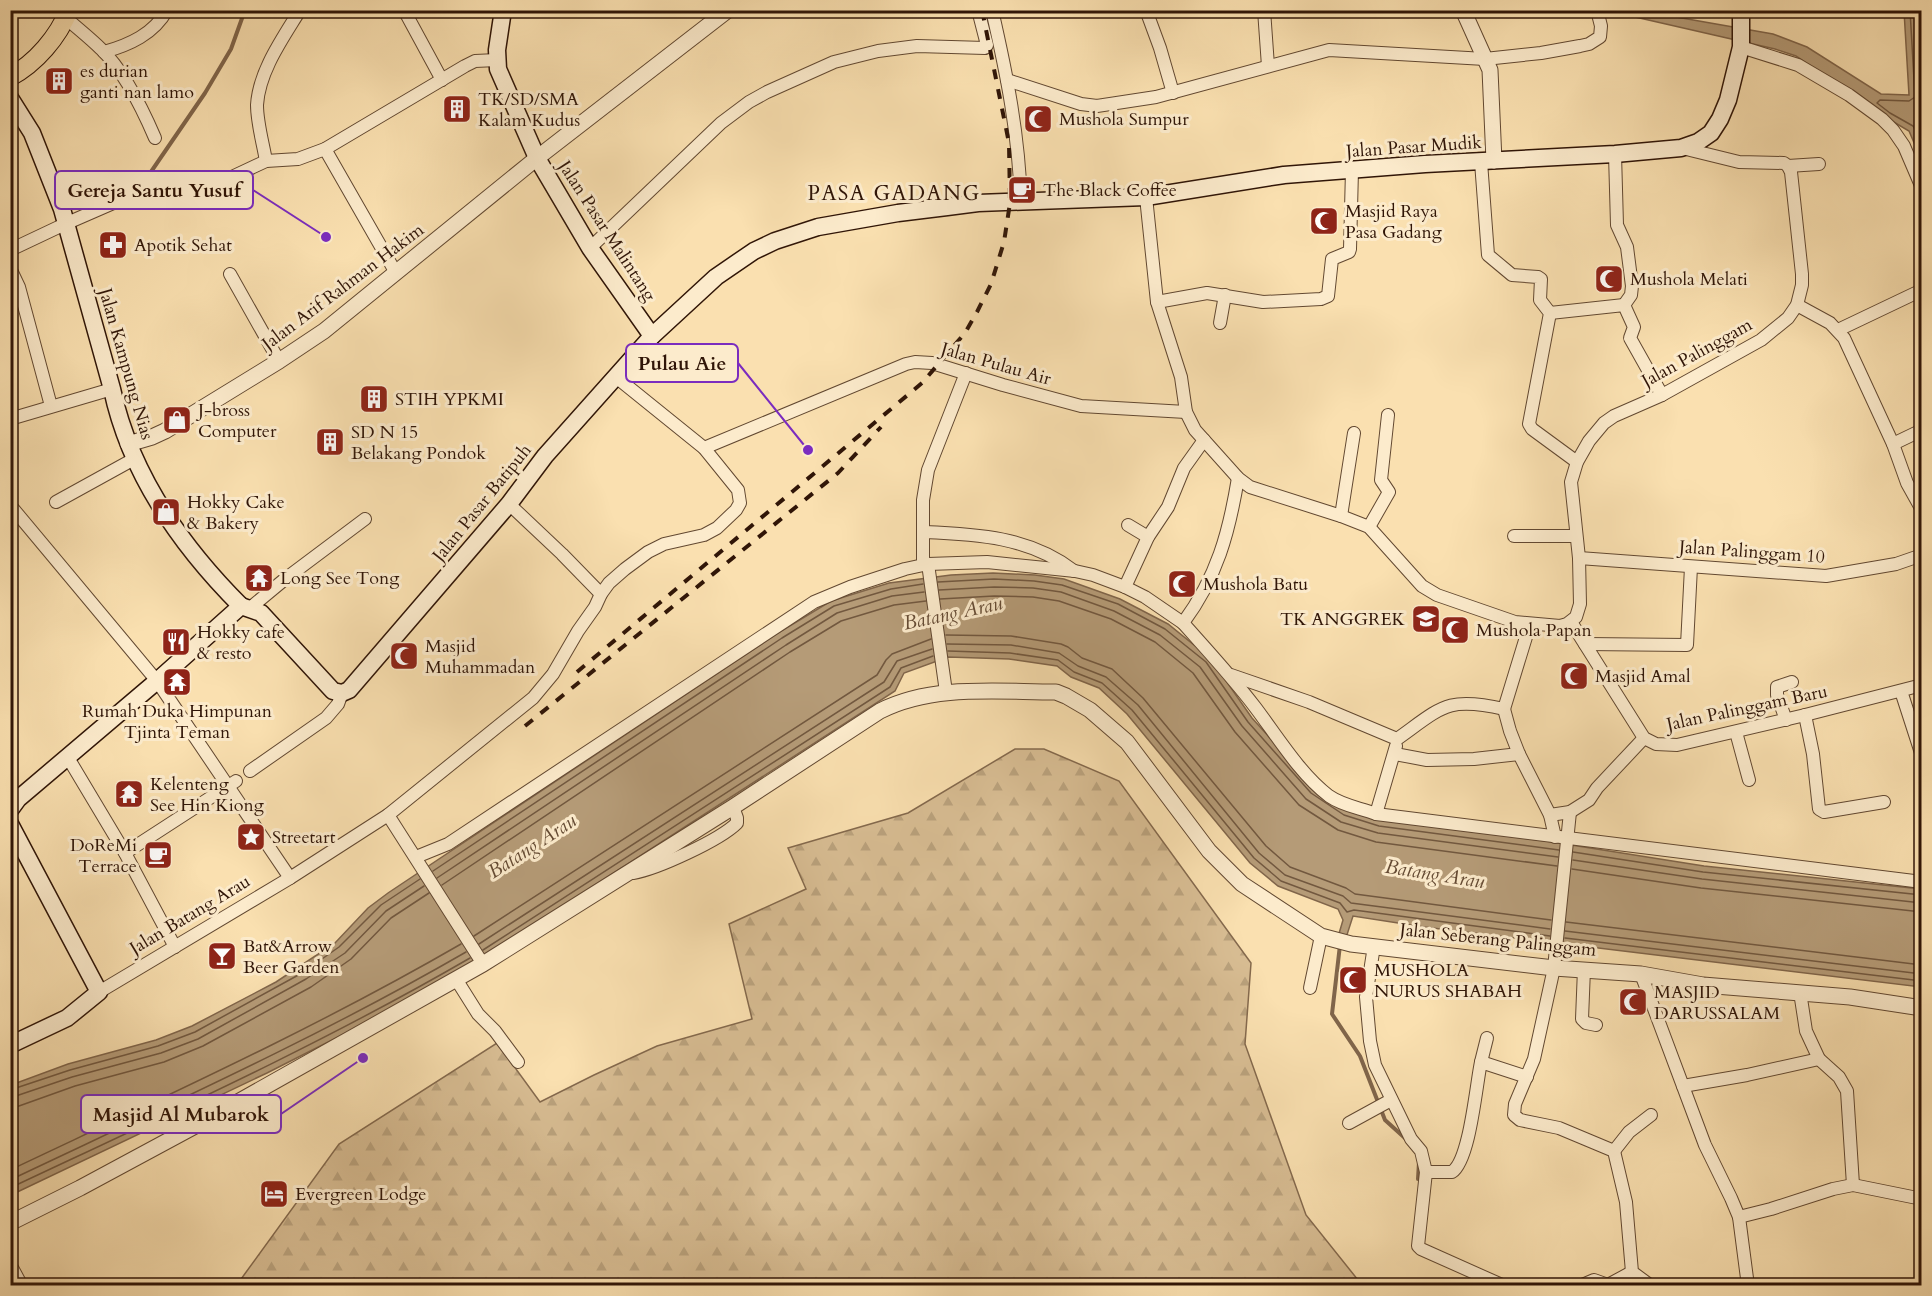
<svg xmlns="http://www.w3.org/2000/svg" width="1932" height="1296" viewBox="0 0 1932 1296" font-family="Cardo,serif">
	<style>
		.forest { fill: url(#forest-firs); stroke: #84694d; stroke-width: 1.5 }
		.water { fill: #b59b77; stroke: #80654a; stroke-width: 1.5 }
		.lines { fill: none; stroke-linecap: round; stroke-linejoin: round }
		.shore { stroke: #72583f; stroke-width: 1.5 }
		.stream { stroke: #80654a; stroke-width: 4 }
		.minor-casing { stroke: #624831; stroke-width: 14 }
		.tertiary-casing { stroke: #624831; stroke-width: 17 }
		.secondary-casing { stroke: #301507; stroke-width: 19 }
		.primary-casing { stroke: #301507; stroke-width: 20 }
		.minor { stroke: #fcebcc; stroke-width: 12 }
		.tertiary { stroke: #fcebcc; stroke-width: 15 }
		.secondary { stroke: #fcebcc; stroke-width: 16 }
		.primary { stroke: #fae0b0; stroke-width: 18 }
		.rail { stroke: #301507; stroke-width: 4; stroke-dasharray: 10 10; stroke-linecap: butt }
		.labels { text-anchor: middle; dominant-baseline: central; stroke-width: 6; stroke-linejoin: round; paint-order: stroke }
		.poi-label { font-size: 18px; fill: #301507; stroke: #fcebcc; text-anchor: start }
		.street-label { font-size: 18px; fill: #301507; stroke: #fcebcc }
		.water-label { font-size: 20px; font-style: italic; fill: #654b34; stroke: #fcebcc }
		.quarter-label { font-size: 21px; letter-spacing: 1.5px; fill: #301507; stroke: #fcebcc }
		.leader { fill: none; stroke: #7b2cbf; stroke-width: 2 }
		.callout-dot { fill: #7b2cbf; stroke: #fcebcc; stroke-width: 2 }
		.callout { fill: #fcebcc; stroke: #7b2cbf; stroke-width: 2 }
		.callout-label { font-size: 20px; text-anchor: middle; font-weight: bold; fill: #301507 }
	</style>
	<defs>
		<pattern id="forest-firs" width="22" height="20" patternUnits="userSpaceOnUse" patternTransform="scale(1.5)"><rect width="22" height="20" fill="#d8bd93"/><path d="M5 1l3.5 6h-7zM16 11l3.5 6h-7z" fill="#baa27d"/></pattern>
	</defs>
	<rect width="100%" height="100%" fill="#fae0b0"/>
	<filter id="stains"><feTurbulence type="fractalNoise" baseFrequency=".00333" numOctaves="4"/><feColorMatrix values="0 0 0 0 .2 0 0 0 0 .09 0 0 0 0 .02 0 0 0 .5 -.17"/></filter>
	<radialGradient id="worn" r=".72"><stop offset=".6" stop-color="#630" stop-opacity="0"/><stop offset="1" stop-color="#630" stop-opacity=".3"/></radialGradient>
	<path class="forest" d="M1015,749H1044L1119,781L1251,963L1245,1044L1306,1215L1362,1285L236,1286L339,1144L497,1043L540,1102L594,1075L657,1046L752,1019L729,924L806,889L788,848L908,813Z"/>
	<g class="water">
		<path d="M1609,11H1642L1773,34L1807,47L1881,94L1909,95L1904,11H1921V159L1909,131L1887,118L1796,56L1775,49Z"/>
		<path d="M993,573L1035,575L1064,579L1120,599L1168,624L1210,658L1252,718L1316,789L1380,820L1546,841L1704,866L1921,889V987L1424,927L1353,916L1345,941L1338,937L1343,920L1338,909L1278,886L1250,863L1127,714L1099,688L1071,677L1057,666L1009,659L948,657L904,673L895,691L487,955L401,1005L267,1073L11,1195V1085L68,1064L156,1040L192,1026L276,982L335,943L368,908L388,893L778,633L831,601L889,583L951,575Z"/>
	</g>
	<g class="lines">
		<g class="shore">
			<path d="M1910,10L1915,97L1909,101L1880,100L1877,103L1890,113L1913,126L1922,144"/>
			<path d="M1918,10L1922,71"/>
			<path d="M938,582L994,579L1034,581L1062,585L1118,604L1165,629L1206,662L1248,722L1311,793L1344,815L1379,826L1559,850"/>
			<path d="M939,590L994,587L1033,588L1061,592L1114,611L1160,635L1200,667L1242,726L1306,799L1341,822L1378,833L1558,857"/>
			<path d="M940,599L994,596L1033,597L1059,601L1111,619L1155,642L1193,673L1235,732L1299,805L1338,830L1376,842L1557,866"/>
			<path d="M946,635L1011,636L1061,644L1068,647L1082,658L1112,669L1143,698L1266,846L1290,867L1346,888L1355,894L1551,920"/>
			<path d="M947,644L1011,645L1059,653L1078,666L1106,677L1138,705L1259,853L1285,875L1343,896L1351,903L1550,929"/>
			<path d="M948,651L1010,653L1058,660L1074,672L1102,683L1132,710L1254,858L1281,881L1340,903L1347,912L1354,910L1550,936"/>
			<path d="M1573,852L1703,872L1922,895"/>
			<path d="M1573,860L1702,879L1922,903"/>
			<path d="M1572,869L1701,888L1922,912"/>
			<path d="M433,871L782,638L834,606L891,589L923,584"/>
			<path d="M437,878L786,645L837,613L892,596L924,592"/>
			<path d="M442,885L790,652L841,621L894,605L926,601"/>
			<path d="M1566,922L1922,965"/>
			<path d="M1565,931L1922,974"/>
			<path d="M474,936L877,675L886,660L892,654L931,639"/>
			<path d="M1565,938L1922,981"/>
			<path d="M479,944L884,682L897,661L932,649"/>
			<path d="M483,950L890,687L901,668L933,656"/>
			<path d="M10,1090L70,1070L158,1046L195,1032L302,973L339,947L381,905L420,879"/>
			<path d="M10,1098L72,1077L161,1053L198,1039L306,979L345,953L386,911L424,886"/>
			<path d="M10,1107L19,1106L75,1086L164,1062L203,1046L311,987L351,959L391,918L429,893"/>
			<path d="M10,1170C162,1098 316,1028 461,944"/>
			<path d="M10,1180C164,1107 319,1037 466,952"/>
			<path d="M10,1188C165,1115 322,1044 470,958"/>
		</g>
		<g class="stream">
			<path d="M144,182L205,93L231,49L245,10"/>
			<path d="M1340,945L1332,1014L1360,1056L1385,1120L1406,1139"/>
			<path d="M1418,1179L1419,1162"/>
		</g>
		<g class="minor-casing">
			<g id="minor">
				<path d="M404,10L442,80"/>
				<path d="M992,10C1007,75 1019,136 1021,203"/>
				<path d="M1146,10L1160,48L1173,93"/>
				<path d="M1264,10L1268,66"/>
				<path d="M66,18C77,28 90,38 101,49C123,70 143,110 155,138"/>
				<path d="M1741,47L1798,65L1849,95L1882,119L1893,130L1904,146L1922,188"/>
				<path d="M104,52C129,45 154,34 167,10"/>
				<path d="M1007,80L1081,104L1097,106L1156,97L1329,50L1485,59L1541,53L1580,46L1589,44L1600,37L1601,26L1597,10"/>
				<path d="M325,149L396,273"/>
				<path d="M1615,154L1617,225L1627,247L1632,286L1631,295L1624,305"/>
				<path d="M266,161C263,143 257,123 257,105C259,71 283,38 300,10"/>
				<path d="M1481,162L1488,255L1512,275L1538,277L1541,279L1540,300L1550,313L1529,424L1532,429L1577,462"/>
				<path d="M1788,166L1819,164"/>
				<path d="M1146,197L1157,302L1181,377L1186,412L1195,430L1238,478L1250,487L1341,516L1369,527L1422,586L1437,595L1515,622L1560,626L1567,624L1576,617L1580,604L1579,558L1571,482L1577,462L1589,441L1604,423L1614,416L1662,395L1761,340L1788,318L1797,305L1802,285V274L1791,172L1788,166L1784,163L1739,162L1682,148"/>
				<path d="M590,248L721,123L749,102L767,92L834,62L878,51L917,46L985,48L987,45L978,10"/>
				<path d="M10,250L65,224L150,187C168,188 170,200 183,200L266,161L298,159L325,149L465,66L475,61L497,60"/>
				<path d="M10,268L19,287L51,406"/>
				<path d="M230,274L279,361"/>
				<path d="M1157,302L1207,293L1263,302L1321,299L1328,296L1332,259L1349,252L1350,249L1352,170"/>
				<path d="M1797,305L1830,323L1844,338L1893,444L1907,483L1922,510"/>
				<path d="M1550,313L1624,305L1634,327L1630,338L1662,395"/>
				<path d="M1220,323L1225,295"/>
				<path d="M1838,330L1922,290"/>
				<path d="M10,419L112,389"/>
				<path d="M1893,444L1922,430"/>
				<path d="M704,448L906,364L915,362L932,363L1003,385L1081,406L1186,412"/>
				<path d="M56,502L134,459"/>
				<path d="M509,504L562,554L601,594"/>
				<path d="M10,505L157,681L290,878"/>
				<path d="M1341,516L1354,433"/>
				<path d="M1128,525L1148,537"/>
				<path d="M1369,527L1389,492L1381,480L1388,415"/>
				<path d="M924,532C977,534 1030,537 1074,571"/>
				<path d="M1514,536H1576"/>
				<path d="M1579,558L1826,576L1896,564L1922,555"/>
				<path d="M928,564L946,692"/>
				<path d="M923,565V500L928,470L966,373"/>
				<path d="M1125,587L1148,537L1168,507L1184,468L1204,440"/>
				<path d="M250,608L285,579L365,519"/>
				<path d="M1571,622L1644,738L1656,744L1677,745L1805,715L1922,685"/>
				<path d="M1183,623C1208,651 1233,678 1255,707C1277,736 1300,774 1329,796C1343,806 1361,808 1376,814L1922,882"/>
				<path d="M1585,644L1687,645L1691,567"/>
				<path d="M1231,675L1309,702L1397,739C1442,707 1447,696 1504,709L1530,624"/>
				<path d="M1901,691L1922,756"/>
				<path d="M1504,709L1510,731L1519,754L1550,815L1555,837"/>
				<path d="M1805,715L1813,754L1819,809L1824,812L1884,802"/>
				<path d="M1786,720L1777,695V687L1792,682"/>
				<path d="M1736,732L1749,780"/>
				<path d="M1395,754L1427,760L1474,759L1519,754"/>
				<path d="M67,756L125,853L175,947"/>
				<path d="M250,771L326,718L338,704L342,693"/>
				<path d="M1570,812L1554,968L1534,1059L1515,1104L1514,1115L1520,1120L1559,1128L1614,1151L1626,1202L1632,1272L1651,1286"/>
				<path d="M1376,814L1396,746"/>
				<path d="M388,815L483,964"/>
				<path d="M1550,815L1570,812L1589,800L1597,788L1644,738"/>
				<path d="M125,853L236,781"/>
				<path d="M416,857L448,844L814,602L850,587L905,569L928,564L987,562L1075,571L1093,575L1125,587L1145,597L1183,623C1217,577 1229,533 1238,478"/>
				<path d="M633,873C657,869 720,840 737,823V818L733,807"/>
				<path d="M1374,946L1366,997L1370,1041L1375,1065L1411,1139L1421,1151L1426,1172L1418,1246L1421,1249L1504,1286"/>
				<path d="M1584,969L1582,1019L1586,1023L1596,1025"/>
				<path d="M1641,974L1705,1145L1731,1198L1739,1217L1771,1209L1833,1189L1853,1185L1922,1199"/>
				<path d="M456,979L478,1014L495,1031L518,1062"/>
				<path d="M1310,988L1321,936"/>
				<path d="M99,992L290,878L388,815L533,698L553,674L578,631L595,607L601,594L609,583L625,569L648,552L664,544L704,535L717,528L736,510L740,503L738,490L704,448L616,377"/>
				<path d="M1800,992L1806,1031L1819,1059L1839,1077L1847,1091L1853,1185"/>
				<path d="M1481,1062L1487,1038"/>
				<path d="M1683,1086L1747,1075L1819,1059"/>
				<path d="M1349,1123L1391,1100"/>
				<path d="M1614,1151L1629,1132L1651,1115"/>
				<path d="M1426,1172H1452C1470,1160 1476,1085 1481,1062L1527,1077"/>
				<path d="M1739,1217L1748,1286"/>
				<path d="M10,1264L22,1286"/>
				<path d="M1580,1286L1594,1280L1608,1285L1632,1272"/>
			</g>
		</g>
		<g class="tertiary-casing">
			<g id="tertiary">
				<path d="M1463,10L1490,70L1494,161"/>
				<path d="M128,444L152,437L165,431L279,361L324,331L537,158L728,10"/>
				<path d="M10,1223L80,1188L197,1125L483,964L733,807L880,711C933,684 998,692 1056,692L1066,696L1090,710L1127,742L1209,851L1242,884L1321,936L1351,944L1554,968L1641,974L1703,985L1850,997L1922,1008"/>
			</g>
		</g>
		<g class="secondary-casing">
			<g id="secondary">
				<path d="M503,10L497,50L498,69L537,158L590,248L652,336"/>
				<path d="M10,98L32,133L62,209L112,389C130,474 180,545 241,606"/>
				<path d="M241,606L261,613L333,691L342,693L349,690L509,504L545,456L652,336L716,277L754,251L775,241L818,227L898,213L947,207L978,203L1146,197L1284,175L1425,164L1615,154L1681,148L1698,142L1711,133L1720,119L1728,100L1741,47V10"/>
				<path d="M10,810L18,799L157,681L241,606"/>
				<path d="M10,824L99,992L67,1018L10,1045"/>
			</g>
		</g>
		<g class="primary-casing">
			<path id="primary" d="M10,77C36,63 58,37 69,10"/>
		</g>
		<use href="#minor" class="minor"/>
		<use href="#tertiary" class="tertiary"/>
		<use href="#secondary" class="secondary"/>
		<use href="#primary" class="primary"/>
		<g class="rail">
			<path d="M577,672L922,383L965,333L977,312L991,284L1004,242L1010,203L1009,143L982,10"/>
			<path d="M525,726L838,473L881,427"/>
		</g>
	</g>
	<defs>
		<g id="building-square" transform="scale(1.5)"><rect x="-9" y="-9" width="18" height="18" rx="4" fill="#8f2418" stroke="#fcebcc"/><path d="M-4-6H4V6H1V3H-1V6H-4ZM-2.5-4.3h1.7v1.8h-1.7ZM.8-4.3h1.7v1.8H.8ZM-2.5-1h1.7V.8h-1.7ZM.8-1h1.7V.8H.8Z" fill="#fff"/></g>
		<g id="mosque-square" transform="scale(1.5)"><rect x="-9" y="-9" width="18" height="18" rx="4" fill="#8f2418" stroke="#fcebcc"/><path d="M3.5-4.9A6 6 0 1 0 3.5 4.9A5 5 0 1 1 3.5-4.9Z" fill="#fff"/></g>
		<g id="cafe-square" transform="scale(1.5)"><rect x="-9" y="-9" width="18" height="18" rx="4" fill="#8f2418" stroke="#fcebcc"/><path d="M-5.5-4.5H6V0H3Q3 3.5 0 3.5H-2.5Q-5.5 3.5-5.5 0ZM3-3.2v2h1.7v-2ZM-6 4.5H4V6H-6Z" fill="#fff"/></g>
		<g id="pharmacy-square" transform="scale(1.5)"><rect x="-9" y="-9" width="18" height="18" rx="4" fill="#8f2418" stroke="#fcebcc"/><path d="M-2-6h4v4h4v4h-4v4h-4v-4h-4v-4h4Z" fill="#fff"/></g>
		<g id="shop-square" transform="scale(1.5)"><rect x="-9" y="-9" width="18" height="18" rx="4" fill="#8f2418" stroke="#fcebcc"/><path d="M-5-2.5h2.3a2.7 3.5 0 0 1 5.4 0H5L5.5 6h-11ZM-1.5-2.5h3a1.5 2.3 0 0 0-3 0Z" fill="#fff"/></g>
		<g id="temple-square" transform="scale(1.5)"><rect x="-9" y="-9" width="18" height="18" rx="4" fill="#8f2418" stroke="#fcebcc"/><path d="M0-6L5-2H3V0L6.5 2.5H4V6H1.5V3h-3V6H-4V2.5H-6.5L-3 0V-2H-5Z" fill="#fff"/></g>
		<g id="school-square" transform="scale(1.5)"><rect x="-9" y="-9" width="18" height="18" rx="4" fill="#8f2418" stroke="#fcebcc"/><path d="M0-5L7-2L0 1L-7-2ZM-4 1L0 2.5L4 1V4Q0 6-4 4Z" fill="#fff"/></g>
		<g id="restaurant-square" transform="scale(1.5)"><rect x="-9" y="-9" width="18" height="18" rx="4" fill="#8f2418" stroke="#fcebcc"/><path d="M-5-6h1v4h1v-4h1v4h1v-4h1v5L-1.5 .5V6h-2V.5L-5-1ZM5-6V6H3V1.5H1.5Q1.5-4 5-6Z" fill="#fff"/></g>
		<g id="sight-square" transform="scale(1.5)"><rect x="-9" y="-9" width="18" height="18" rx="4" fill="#8f2418" stroke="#fcebcc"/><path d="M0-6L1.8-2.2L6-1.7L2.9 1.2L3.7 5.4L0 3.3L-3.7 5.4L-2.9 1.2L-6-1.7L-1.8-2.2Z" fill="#fff"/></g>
		<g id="bar-square" transform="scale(1.5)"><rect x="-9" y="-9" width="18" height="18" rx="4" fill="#8f2418" stroke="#fcebcc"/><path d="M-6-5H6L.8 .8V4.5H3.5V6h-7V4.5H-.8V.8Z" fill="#fff"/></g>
		<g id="hotel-square" transform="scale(1.5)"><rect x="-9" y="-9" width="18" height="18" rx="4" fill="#8f2418" stroke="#fcebcc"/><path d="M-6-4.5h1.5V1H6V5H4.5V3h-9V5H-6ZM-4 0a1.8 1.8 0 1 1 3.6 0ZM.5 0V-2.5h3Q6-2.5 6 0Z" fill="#fff"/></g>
	</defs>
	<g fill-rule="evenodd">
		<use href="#building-square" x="59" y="81"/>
		<use href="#building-square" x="457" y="109"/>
		<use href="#mosque-square" x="1038" y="119"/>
		<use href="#cafe-square" x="1022" y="190"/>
		<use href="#mosque-square" x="1324" y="221"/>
		<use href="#pharmacy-square" x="113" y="245"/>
		<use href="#mosque-square" x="1609" y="279"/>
		<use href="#building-square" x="374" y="399"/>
		<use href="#shop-square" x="177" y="420"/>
		<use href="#building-square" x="330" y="442"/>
		<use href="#shop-square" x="166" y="512"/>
		<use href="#temple-square" x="259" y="578"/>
		<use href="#mosque-square" x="1182" y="584"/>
		<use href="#school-square" x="1426" y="619"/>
		<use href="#mosque-square" x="1455" y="630"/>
		<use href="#restaurant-square" x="176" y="642"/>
		<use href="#mosque-square" x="404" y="656"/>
		<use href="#mosque-square" x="1574" y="676"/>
		<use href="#temple-square" x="177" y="682"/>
		<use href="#temple-square" x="129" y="794"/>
		<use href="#sight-square" x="251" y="837"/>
		<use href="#cafe-square" x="158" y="855"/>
		<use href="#bar-square" x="222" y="956"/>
		<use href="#mosque-square" x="1353" y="980"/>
		<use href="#mosque-square" x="1633" y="1002"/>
		<use href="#hotel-square" x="274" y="1194"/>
	</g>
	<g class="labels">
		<g class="poi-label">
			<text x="80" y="71">es durian<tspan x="80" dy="21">ganti nan lamo</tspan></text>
			<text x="478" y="99">TK/SD/SMA<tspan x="478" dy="21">Kalam Kudus</tspan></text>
			<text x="1059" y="119">Mushola Sumpur</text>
			<text x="1043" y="190">The Black Coffee</text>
			<text x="1345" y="211">Masjid Raya<tspan x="1345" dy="21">Pasa Gadang</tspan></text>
			<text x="134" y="245">Apotik Sehat</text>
			<text x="1630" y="279">Mushola Melati</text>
			<text x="395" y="399">STIH YPKMI</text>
			<text x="198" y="410">J-bross<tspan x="198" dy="21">Computer</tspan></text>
			<text x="351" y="432">SD N 15<tspan x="351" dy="21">Belakang Pondok</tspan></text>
			<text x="187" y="502">Hokky Cake<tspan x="187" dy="21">&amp; Bakery</tspan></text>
			<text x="280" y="578">Long See Tong</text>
			<text x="1203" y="584">Mushola Batu</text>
			<text x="1405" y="619" text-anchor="end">TK ANGGREK</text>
			<text x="1476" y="630">Mushola Papan</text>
			<text x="197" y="632">Hokky cafe<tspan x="197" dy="21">&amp; resto</tspan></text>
			<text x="425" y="646">Masjid<tspan x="425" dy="21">Muhammadan</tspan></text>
			<text x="1595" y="676">Masjid Amal</text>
			<text x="177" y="711" text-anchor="middle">Rumah Duka Himpunan<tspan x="177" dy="21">Tjinta Teman</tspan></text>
			<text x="150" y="784">Kelenteng<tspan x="150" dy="21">See Hin Kiong</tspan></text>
			<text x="272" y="837">Streetart</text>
			<text x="137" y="845" text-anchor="end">DoReMi<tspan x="137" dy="21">Terrace</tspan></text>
			<text x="243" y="946">Bat&amp;Arrow<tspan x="243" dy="21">Beer Garden</tspan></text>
			<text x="1374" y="970">MUSHOLA<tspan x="1374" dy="21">NURUS SHABAH</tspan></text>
			<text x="1654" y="992">MASJID<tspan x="1654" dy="21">DARUSSALAM</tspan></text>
			<text x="295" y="1194">Evergreen Lodge</text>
		</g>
		<g class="street-label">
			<text transform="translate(1414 147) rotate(-4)">Jalan Pasar Mudik</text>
			<text transform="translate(607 231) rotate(57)">Jalan Pasar Malintang</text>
			<text transform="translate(343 287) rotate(-37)">Jalan Arif Rahman Hakim</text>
			<text transform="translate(1697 353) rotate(-29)">Jalan Palinggam</text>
			<text transform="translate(126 364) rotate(74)">Jalan Kampung Nias</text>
			<text transform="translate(996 364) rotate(16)">Jalan Pulau Air</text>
			<text transform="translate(482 503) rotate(-51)">Jalan Pasar Batipuh</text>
			<text transform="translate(1752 552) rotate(4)">Jalan Palinggam 10</text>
			<text transform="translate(1747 708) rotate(-12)">Jalan Palinggam Baru</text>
			<text transform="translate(190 915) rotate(-31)">Jalan Batang Arau</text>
			<text transform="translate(1498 940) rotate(6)">Jalan Seberang Palinggam</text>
		</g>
		<g class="water-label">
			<text transform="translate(953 613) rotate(-12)">Batang Arau</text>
			<text transform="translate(532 846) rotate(-33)">Batang Arau</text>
			<text transform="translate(1435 874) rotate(9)">Batang Arau</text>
		</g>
		<g class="quarter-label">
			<text x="894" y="193">PASA GADANG</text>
		</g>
	</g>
	<path class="leader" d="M326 237L253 190M808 450L738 363M363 1058L281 1114"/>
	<g class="callout-dot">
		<circle cx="326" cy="237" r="6"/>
		<circle cx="808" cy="450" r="6"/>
		<circle cx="363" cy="1058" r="6"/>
	</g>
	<g class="callout">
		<rect x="55" y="171" width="198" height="38" rx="6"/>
		<rect x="626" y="344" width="112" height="38" rx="6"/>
		<rect x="81" y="1095" width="200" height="38" rx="6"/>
	</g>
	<g class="callout-label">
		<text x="154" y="197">Gereja Santu Yusuf</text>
		<text x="682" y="370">Pulau Aie</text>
		<text x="181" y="1121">Masjid Al Mubarok</text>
	</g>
	<rect width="1932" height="1296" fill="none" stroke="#fae0b0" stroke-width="36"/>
	<rect x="12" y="12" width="1908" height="1272" fill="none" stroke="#301507" stroke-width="3"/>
	<rect x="18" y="18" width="1896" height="1260" fill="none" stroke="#301507" stroke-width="1.5"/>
	<rect width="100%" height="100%" filter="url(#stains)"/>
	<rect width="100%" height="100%" fill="url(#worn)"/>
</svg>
